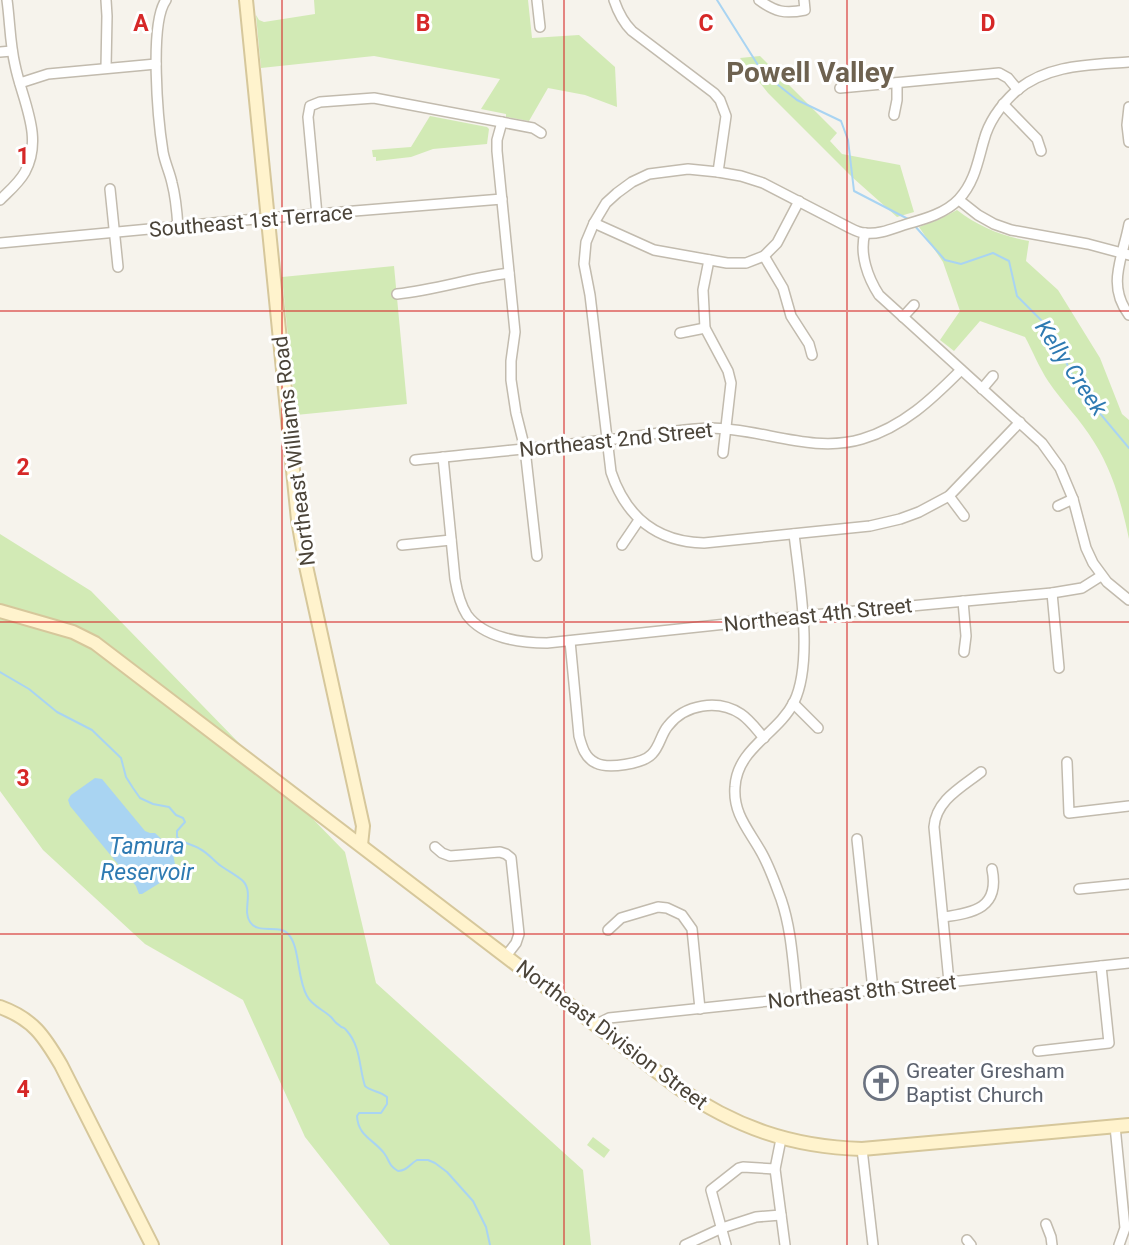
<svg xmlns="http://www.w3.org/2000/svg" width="1129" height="1245" viewBox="0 0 1129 1245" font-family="Roboto,sans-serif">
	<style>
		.green { fill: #d2eab5 }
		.water { fill: #a9d4f2 }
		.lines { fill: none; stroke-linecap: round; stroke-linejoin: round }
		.stream { stroke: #a9d4f2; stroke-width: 2 }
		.street-casing { stroke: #c2bbae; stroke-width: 12 }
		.secondary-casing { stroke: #d6c79b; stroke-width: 16 }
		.street { stroke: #fff; stroke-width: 9 }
		.secondary { stroke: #fff3cd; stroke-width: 12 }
		.grid { fill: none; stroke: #d62828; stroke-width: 2; stroke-opacity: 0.55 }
		.labels { text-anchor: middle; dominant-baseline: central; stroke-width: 6; stroke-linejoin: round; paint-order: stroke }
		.street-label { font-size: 21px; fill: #4b4439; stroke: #fff }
		.worship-label { font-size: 21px; fill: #5b616d; stroke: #fff; text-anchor: start }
		.water-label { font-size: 23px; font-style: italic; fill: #2e7ab2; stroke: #fff }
		.district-label { font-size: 28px; font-weight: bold; fill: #6e6250; stroke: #fff }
		.grid-label { font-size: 23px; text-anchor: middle; font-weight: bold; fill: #d62828; stroke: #fff; stroke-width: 6; stroke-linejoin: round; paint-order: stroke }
	</style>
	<rect width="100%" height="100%" fill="#f6f3ec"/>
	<g class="green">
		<path d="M314,0H528L532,38L579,35L615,67L617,107L585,95L548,88L529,121L506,117V114L481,109L500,79L374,56L261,68L256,15L259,20L264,22L315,14Z"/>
		<path d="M760,56L837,133L830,141L842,154L900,165L914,212L897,217L852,177L768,93L740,58Z"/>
		<path d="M430,116L487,127L489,129L487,144L433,149L411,157L376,161V157H373L372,150L411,147Z"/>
		<path d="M957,210C979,227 1002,236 1029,241L1026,261L1058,290L1100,358L1122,414L1129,420V539C1122,505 1113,472 1094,442C1081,420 1062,402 1048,381C1039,367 1033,352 1025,337L980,321L954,351L940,340L960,311L943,262L919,227L938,220Z"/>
		<path d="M394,266L407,404L296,415L282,277Z"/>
		<path d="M0,534L91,591L345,852L376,983L583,1170L591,1245H390L305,1137L243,1000L145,944L43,850L0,791Z"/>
		<path d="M593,1137L610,1150L604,1158L587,1145Z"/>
	</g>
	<path class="water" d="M95,778L102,779L145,831L150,833H155L172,849L175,864L163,881L142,894H139L136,886L70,806L68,800L71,795Z"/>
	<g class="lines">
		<g class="stream">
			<path d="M717,0L763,73L797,100L841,121L848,140L854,191L910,220"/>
			<path d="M914,225L945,260L961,264L993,253L1009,261L1017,296L1052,331L1077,386L1129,448"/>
			<path d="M0,672L29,689L57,712L92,730L121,758L126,777L133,788L140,798L153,804L169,807L176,815L183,818L185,822L177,831V837C183,844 193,844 200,849C208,853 214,861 221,866C228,871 236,875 243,881C254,893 242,910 250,922C258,935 280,923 289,935C300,948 297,979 307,996C312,1006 324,1010 331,1017C334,1020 335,1023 339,1025C344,1030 342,1025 347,1031C361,1047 359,1068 365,1086C372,1092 380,1091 387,1097V1104L381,1113H359L357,1116C358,1136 373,1139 384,1153C390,1161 388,1165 398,1171C407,1171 410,1164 417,1160H428L435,1163L447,1172L473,1201L486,1227L490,1245"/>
		</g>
		<g class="street-casing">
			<g id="street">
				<path d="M166,0C149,23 158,121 163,152C165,163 170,173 172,183C176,198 177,212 178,227"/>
				<path d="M537,0L540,27"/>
				<path d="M614,0C618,12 623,22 632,31L714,93L720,100L726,116L718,172"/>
				<path d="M759,0C775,12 785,14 805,10L804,0"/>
				<path d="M0,52L12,51"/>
				<path d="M106,68L107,16L106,0"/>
				<path d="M20,83L48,74L156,64"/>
				<path d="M840,88L999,73L1008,78L1018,90"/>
				<path d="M1003,104L1037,139L1041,151"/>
				<path d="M1129,107L1127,125L1129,142"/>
				<path d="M894,115L897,100V83"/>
				<path d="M502,122L497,140V151L515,332L511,361V380L516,413L525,449L537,556"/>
				<path d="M110,189L118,267"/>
				<path d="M0,200C9,191 19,183 25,172C44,137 22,100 15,65C10,44 10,22 7,0"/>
				<path d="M959,200L978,215L994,224L1011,230L1088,244L1129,255"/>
				<path d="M317,215L308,117L310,106L320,102L374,98L533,128L541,133"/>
				<path d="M594,223L654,250L727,263H746L764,256L777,243L799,201"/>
				<path d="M1129,224C1123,257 1106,285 1129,315"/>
				<path d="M865,233C859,254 868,278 879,295L1042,443L1060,468L1073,499L1086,548L1093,563L1107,582L1129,600"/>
				<path d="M0,243L256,219L502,199"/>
				<path d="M764,256L783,288L791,316L809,344L812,355"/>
				<path d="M709,260L703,290L705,328L728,371L731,383L723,453"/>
				<path d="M397,294C435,290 471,278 509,273"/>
				<path d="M903,317L914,305"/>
				<path d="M680,333L705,328"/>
				<path d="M982,389L993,376"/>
				<path d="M1020,422L949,496L919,512L900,519L870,526L704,543C657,542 626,517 611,472L590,295L584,264L586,242L594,223L606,203L617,193L632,182L649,174L688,169L718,172L741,176L763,183L850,228C854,230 860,233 865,233C879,235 894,228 907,224C925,219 946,213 959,199C975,182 978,160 984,140C989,121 1002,104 1016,91C1048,64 1090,65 1129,62"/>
				<path d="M443,457L455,579C457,591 460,604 467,615C484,638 521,643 547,643L802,616L1052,593L1082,588L1101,576"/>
				<path d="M415,460C478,453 542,448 605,440C638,437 677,429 710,428C761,428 812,454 862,439C903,427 932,399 961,370"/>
				<path d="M949,496L964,516"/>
				<path d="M1058,506L1073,499"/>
				<path d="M794,534C799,579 814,661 794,702C778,734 737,748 735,787C733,813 748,829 760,850C769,865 775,883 781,899C792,931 793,966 797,999"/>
				<path d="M402,545L451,540"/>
				<path d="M622,545L639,520"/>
				<path d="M1052,593L1059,668"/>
				<path d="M963,601L966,636L964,652"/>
				<path d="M570,641L579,736C582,747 585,758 596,763C608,769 643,764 652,754C660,746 661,734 668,726C685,704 718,699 741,714C750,720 757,730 764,738"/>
				<path d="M793,703L818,728"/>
				<path d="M1067,762L1069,813L1129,806"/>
				<path d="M857,839L873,990"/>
				<path d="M435,847L442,853L450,856L500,852L506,854L511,858L519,934L516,943L506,956"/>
				<path d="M1079,889L1129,884"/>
				<path d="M943,917C974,913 1000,908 992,869"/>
				<path d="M608,930L621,918L658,907L667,908L682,915L692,929L700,1009"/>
				<path d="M949,982L934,827C936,800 962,787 981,772"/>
				<path d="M595,1025L609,1018L1129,963"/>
				<path d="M1038,1051L1109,1043L1101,966"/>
				<path d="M1115,1126L1125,1228L1119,1245"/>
				<path d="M781,1139L775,1169L785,1245"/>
				<path d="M862,1149L873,1245"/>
				<path d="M1046,1224L1051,1237L1052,1245"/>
				<path d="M967,1240L971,1245"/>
				<path d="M685,1245L722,1228L756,1217L781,1215"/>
				<path d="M726,1245L711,1190L739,1168L743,1167L775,1169"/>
			</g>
		</g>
		<g class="secondary-casing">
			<g id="secondary">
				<path d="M246,0L298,520L306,566L363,826L361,845"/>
				<path d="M0,611L73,632L95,643L677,1087C735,1127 791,1147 862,1149L1129,1125"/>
				<path d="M0,1007C33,1019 44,1036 61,1065L152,1245"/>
			</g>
		</g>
		<use href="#street" class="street"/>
		<use href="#secondary" class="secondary"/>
	</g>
	<path class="grid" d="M282,0V1245M564,0V1245M847,0V1245M0,311H1129M0,622H1129M0,934H1129"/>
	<defs>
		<g id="church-ring" transform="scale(1.75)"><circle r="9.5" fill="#fff" stroke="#6b7280" stroke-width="1.5"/><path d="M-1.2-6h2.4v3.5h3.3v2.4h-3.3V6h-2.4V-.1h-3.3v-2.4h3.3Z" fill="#6b7280"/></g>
	</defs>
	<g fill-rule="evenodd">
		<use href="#church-ring" x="881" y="1083"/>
	</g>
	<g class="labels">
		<g class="street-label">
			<text transform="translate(251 221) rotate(-5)">Southeast 1st Terrace</text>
			<text transform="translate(616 440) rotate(-6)">Northeast 2nd Street</text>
			<text transform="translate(294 451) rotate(-97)">Northeast Williams Road</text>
			<text transform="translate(818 615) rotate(-6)">Northeast 4th Street</text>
			<text transform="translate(862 992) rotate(-6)">Northeast 8th Street</text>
			<text transform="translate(612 1035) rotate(37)">Northeast Division Street</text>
		</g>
		<g class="worship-label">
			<text x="906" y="1071">Greater Gresham<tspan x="906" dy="24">Baptist Church</tspan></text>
		</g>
		<g class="water-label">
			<text transform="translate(1071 368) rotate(56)">Kelly Creek</text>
			<text x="147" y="846">Tamura<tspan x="147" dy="26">Reservoir</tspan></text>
		</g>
		<g class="district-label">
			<text x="810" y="72">Powell Valley</text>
		</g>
	</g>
	<g class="grid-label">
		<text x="141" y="31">A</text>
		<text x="423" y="31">B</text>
		<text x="706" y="31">C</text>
		<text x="988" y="31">D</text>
		<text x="23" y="164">1</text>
		<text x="23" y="475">2</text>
		<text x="23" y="786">3</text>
		<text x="23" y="1097">4</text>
	</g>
</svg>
